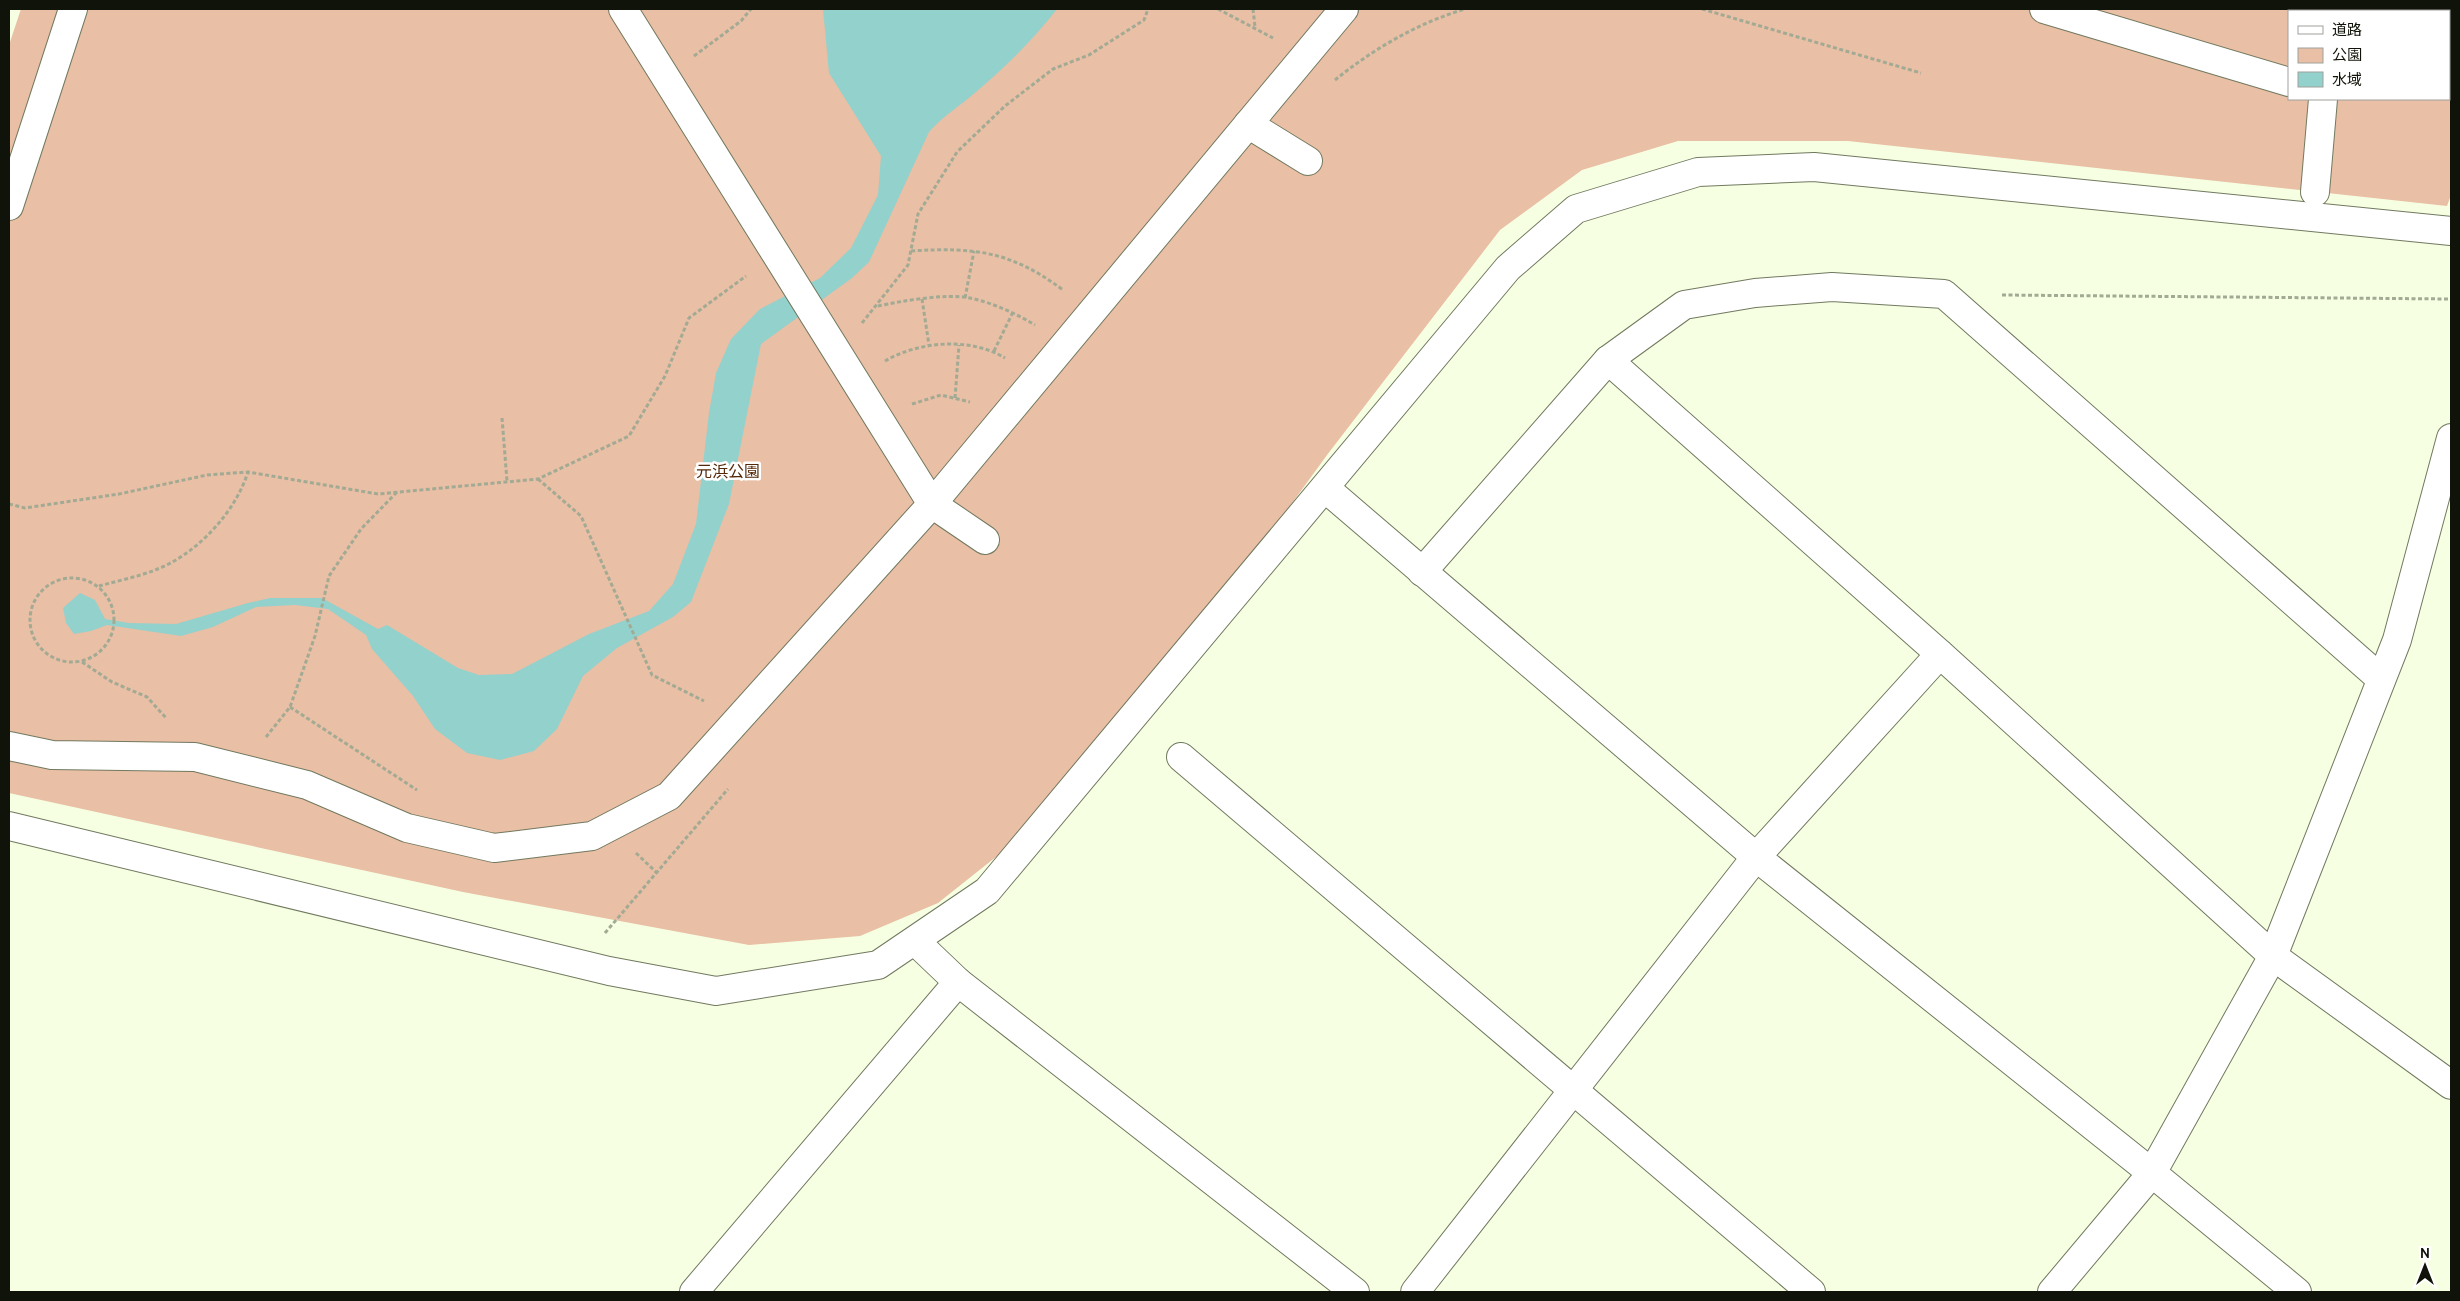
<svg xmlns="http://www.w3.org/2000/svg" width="2460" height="1301" viewBox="0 0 2460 1301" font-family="Cabin,'Noto Sans JP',sans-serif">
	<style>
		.green { fill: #e9bfa5 }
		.water { fill: #93d1cc }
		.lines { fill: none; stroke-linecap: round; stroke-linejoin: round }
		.street-casing { stroke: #71795f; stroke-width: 30 }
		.secondary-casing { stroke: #71795f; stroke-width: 30 }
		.path { stroke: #a3aa94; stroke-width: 3; stroke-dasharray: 4 2.5; stroke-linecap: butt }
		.street { stroke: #fff; stroke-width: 28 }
		.secondary { stroke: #fff; stroke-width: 28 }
		.labels { text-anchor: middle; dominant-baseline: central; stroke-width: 5; stroke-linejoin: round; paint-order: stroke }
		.park-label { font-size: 16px; fill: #532909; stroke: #fff }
	</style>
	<rect width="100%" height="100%" fill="#f6ffe2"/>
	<path class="green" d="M21,9H2414L2419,11H2289V99H2449V27L2451,29V195L2447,206L1848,141H1678L1582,170L1500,230L1327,455L1157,689L1016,841L938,903L860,936L749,945L463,892L9,793V45Z"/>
	<path class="water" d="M823,9H1057C1033,40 1006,66 976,92C960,106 943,116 929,132L869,262L852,278L761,344L729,504L691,602L673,617L617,648L583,676L557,729L534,751L500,760L467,753L435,729L413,696L372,649L366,635L328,609L295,605L256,607L213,627L181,636L107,625L91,631L74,634L66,623L63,608L80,593L95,600L105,619L129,623L176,624L248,603L270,598H322L378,629L387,625L458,668L479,675L512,674L589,634L649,611L673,584L696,524L709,413L716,373L731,339L760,309L820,278L851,248L878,195L881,156L829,73Z"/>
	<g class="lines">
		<g class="street-casing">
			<g id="street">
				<path d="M623,9L932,504L985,540"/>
				<path d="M2044,9L2289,82"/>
				<path d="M2414,9L2419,11"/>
				<path d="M2449,27L2451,29"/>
				<path d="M1248,124L1308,161"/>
				<path d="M2315,192L2323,99"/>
				<path d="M9,206L73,9"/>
				<path d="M1608,360L1940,654L2273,956L2451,1085"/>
				<path d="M1325,488L1756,857L2152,1173L2297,1292"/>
				<path d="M1422,572L1608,360L1684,305L1755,293L1832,287L1944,294L2381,679"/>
				<path d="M9,746L52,755L195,757L307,785L407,828L494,848L592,836L669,796L932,504L1344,9"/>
				<path d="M1181,757L1811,1292"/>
				<path d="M915,941L958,982L1355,1292"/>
				<path d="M694,1292L958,982"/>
				<path d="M1415,1292L1756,857L1940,654"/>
			</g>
		</g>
		<g class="secondary-casing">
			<g id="secondary">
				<path d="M9,826L609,971L716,991L878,965L987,891L1508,268L1576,209L1698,172L1814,167L2451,231"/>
				<path d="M2052,1292L2152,1173L2273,956L2397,640L2451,438"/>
			</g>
		</g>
		<g class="path">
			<path d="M1218,9L1273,38"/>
			<path d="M1253,9L1255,27"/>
			<path d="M1702,9L1921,73"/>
			<path d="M694,56L741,21L751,9"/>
			<path d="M1335,80C1373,49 1418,23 1465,9"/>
			<path d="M911,251C974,247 1011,251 1063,290"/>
			<path d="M2002,295L2451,299"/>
			<path d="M965,298L974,251"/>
			<path d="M922,299L929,345"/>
			<path d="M878,306C902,301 946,293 970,298C993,303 1015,313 1035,325"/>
			<path d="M862,323L908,265L918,214L957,152L1005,106L1053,69L1089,55L1144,20L1148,9"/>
			<path d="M994,351L1013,312"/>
			<path d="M885,361C919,341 971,337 1005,358"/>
			<path d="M955,398L959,345"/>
			<path d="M912,404L941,395L970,402"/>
			<path d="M502,418L507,481"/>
			<path d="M538,479L581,516L652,675L704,701"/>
			<path d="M9,504L25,508L119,494L207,475L248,472L378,494L538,479L629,436L665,376L689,318L746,276"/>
			<circle cx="72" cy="620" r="42"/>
			<path d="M99,586C117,581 137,577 155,570C196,555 235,513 248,472"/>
			<path d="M82,662L112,682L147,697L167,719"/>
			<path d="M290,707L417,790"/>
			<path d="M266,737L290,707L315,636L329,576L361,529L397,492"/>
			<path d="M636,853L657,873"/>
			<path d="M605,933L728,789"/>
		</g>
		<use href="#street" class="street"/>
		<use href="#secondary" class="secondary"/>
	</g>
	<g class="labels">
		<g class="park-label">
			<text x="728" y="471">元浜公園</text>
		</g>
	</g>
	<rect width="2460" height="1301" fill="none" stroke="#101309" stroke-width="20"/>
	<rect x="2288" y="10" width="162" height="90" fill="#ffffff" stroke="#9fa19d"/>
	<rect x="2298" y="26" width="25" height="8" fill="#ffffff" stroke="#9fa19d"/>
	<text x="2332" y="35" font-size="15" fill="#101309">道路</text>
	<rect x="2298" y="48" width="25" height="15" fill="#e9bfa5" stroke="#9fa19d"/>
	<text x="2332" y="60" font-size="15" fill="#101309">公園</text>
	<rect x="2298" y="72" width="25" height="15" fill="#93d1cc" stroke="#9fa19d"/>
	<text x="2332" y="85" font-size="15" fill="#101309">水域</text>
	<g transform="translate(2425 1266)" stroke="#ffffff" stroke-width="4" paint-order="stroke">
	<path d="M0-4L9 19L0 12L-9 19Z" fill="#101309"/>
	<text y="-8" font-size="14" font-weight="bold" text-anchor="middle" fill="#101309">N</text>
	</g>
</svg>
